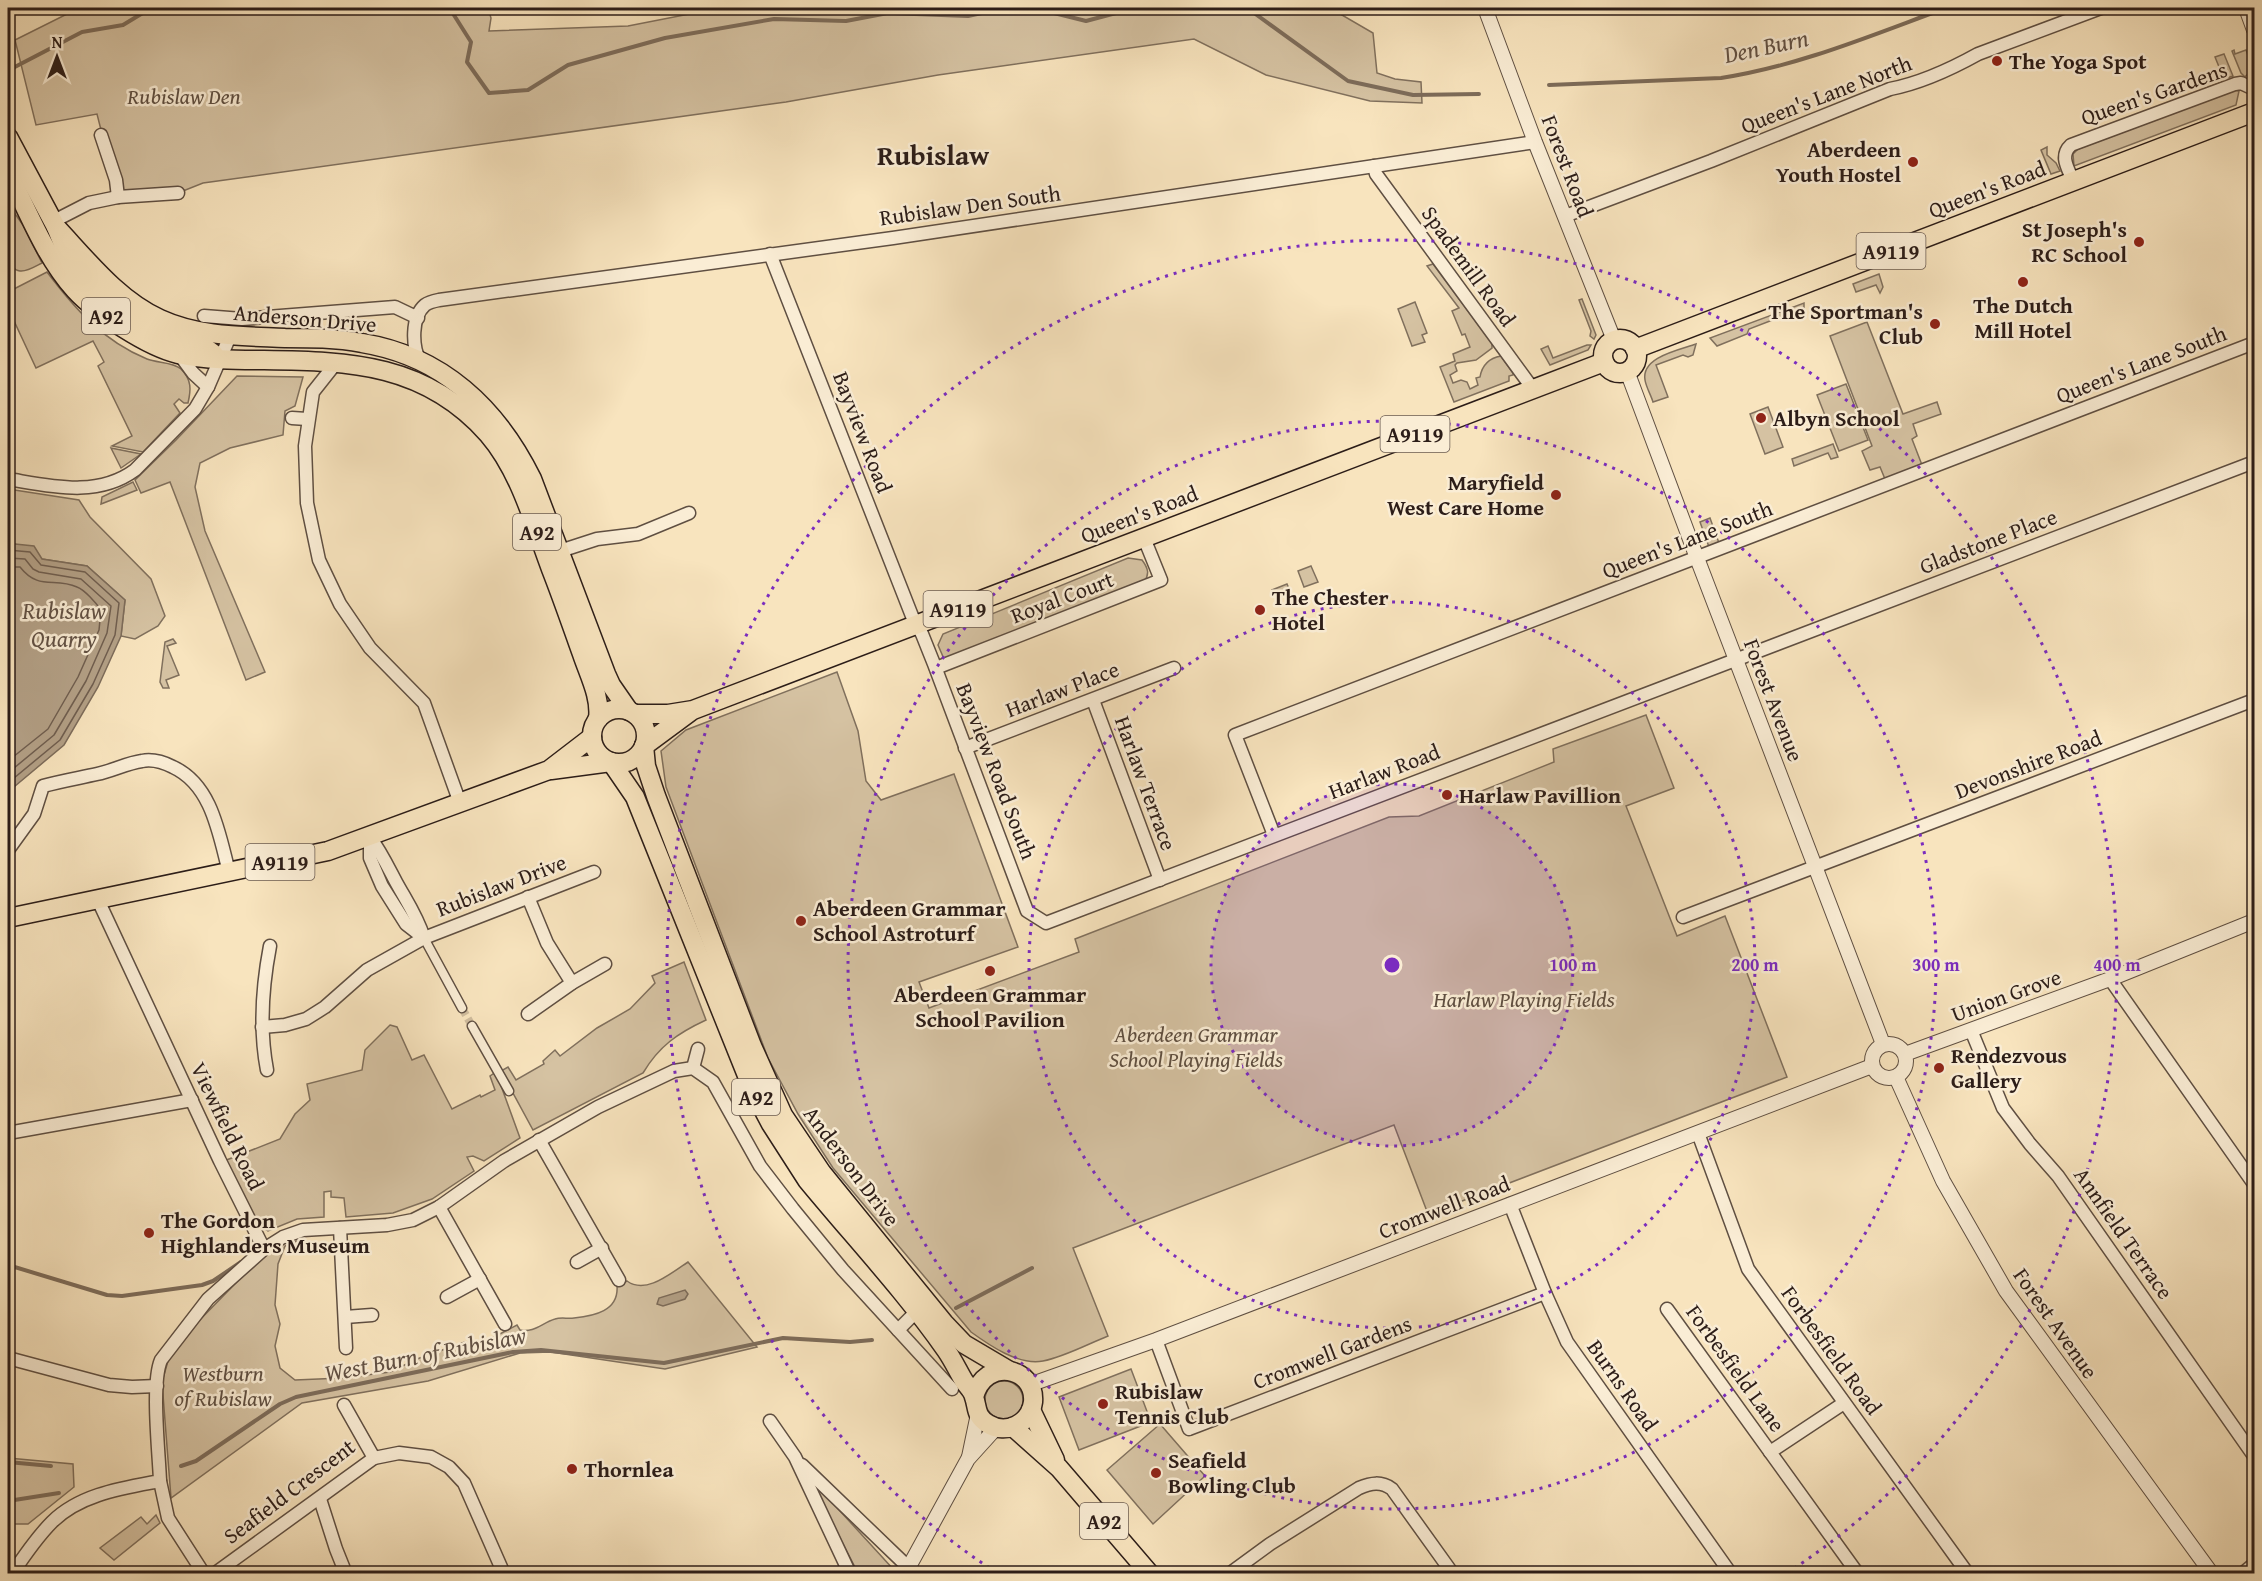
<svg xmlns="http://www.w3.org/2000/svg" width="2262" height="1581" viewBox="0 0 2262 1581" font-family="'Gentium Book Plus',serif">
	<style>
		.green { fill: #d5c2a2; stroke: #80705d; stroke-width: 1.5 }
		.water { fill: #b3a086; stroke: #7d6c5a; stroke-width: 1.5 }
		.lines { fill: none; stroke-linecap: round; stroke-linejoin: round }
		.shore { stroke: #705e4f; stroke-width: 1.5 }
		.stream { stroke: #7d6c5a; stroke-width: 4 }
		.pedestrian-tunnel { stroke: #cfbc9d; stroke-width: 8; stroke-dasharray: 8 4; stroke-linecap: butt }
		.pedestrian-casing { stroke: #5f4f42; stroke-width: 11 }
		.minor-casing { stroke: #5f4f42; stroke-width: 15 }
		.tertiary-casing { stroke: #5f4f42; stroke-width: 16 }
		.primary-casing { stroke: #2c1d18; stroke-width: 21 }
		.pedestrian { stroke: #faedd5; stroke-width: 8 }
		.minor { stroke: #faedd5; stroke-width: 12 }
		.tertiary { stroke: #faedd5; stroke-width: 14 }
		.primary { stroke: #f8e4be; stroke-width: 18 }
		.ring { fill: none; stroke: #7b2cbf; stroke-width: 3; stroke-dasharray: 3 6 }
		.poi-dot { fill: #8f2418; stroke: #faedd5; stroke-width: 2 }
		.labels { text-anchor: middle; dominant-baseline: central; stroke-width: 5; stroke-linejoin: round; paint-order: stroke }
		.shield { fill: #faedd5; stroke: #6a5b51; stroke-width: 1.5 }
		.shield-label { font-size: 21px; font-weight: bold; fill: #2c1d18 }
		.poi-label { font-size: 22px; font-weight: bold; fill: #2c1d18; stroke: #faedd5; text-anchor: start }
		.street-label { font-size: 22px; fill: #2c1d18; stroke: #faedd5 }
		.park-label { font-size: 22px; font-style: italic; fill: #5f4f41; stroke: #faedd5 }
		.water-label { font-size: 24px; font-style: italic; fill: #625144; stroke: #faedd5 }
		.district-label { font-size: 28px; font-weight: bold; fill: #2c1d18; stroke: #faedd5 }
		.centre { fill: #7b2cbf; stroke: #faedd5; stroke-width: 3 }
		.ring-label { font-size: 18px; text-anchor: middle; font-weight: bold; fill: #7b2cbf; stroke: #faedd5; stroke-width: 5; stroke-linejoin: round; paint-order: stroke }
	</style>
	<rect width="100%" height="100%" fill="#f8e4be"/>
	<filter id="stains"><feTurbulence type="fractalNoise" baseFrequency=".00333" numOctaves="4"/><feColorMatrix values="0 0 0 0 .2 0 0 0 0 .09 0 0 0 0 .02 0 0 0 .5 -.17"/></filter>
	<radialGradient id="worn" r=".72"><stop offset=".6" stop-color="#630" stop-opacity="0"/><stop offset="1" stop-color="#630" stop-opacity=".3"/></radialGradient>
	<g class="green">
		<path d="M79,8H488L491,18L489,31L628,26L720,8H1330L1373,33L1377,73L1395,79L1421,82L1422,103L1370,101L1266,75L1194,39L938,75L786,102L203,183L178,193L118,197L97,114L36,125L15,40Z"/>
		<path d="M2234,50L2235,54L2246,50L2253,68L2245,77L2241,73L2232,51Z"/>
		<path d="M2224,54L2233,76L2224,79L2215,57Z"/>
		<path d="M2235,90L2239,91L2236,105L2074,166L2073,154L2078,149Z"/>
		<path d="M2047,147V155L2056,163L2060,171L2051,174L2041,150Z"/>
		<path d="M8,204L23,225L42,263C36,266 27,272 20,271C1,269 7,218 8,204Z"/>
		<path d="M1433,264L1492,343V348L1476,360L1457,363L1455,365L1457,371L1450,375L1453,383L1461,380L1467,382L1470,389L1478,385L1476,378L1480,377C1482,365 1490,358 1501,356L1513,373V375L1509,376V381L1454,402L1440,367L1455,361L1453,354L1470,347L1465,334L1462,335L1452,311L1459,308L1427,266Z"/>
		<path d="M47,272C75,309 103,341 147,359C157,363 174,362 181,369C192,380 191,390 188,403H184L179,399L174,404L180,413L143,452L112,446L132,436L98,366L104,362L93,341L36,368L8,308V292Z"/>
		<path d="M1879,274L1883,287L1880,293L1876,285L1856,292L1853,284Z"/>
		<path d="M1582,299L1596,335L1594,339L1590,336L1591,331L1579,300Z"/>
		<path d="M1415,302L1427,333L1422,335L1425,342L1412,346L1398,309Z"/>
		<path d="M1804,303V308L1749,329L1747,334L1717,346L1710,338Z"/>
		<path d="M1867,322L1903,414L1937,402L1941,414L1913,424L1917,436L1912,439L1922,465L1885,479L1880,467L1870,470L1862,451L1872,446L1830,336Z"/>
		<path d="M1696,344L1693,355L1688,357L1683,355L1656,365L1668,397L1653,402C1651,395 1646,387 1645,380C1641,357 1679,350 1696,344Z"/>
		<path d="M1587,345H1591L1588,350L1550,365L1541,349L1548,346L1553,358Z"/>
		<path d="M237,376L303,377L295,406L285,411L283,435L230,448L200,463L195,487L205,531L265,672L246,680L170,482L141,493L135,480L176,440Z"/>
		<path d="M1846,384L1868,440L1839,451L1817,395Z"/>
		<path d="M1768,407L1783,447L1765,454L1750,414Z"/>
		<path d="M1833,444L1838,457L1831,459L1828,453L1794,466L1792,459Z"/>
		<path d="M111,448L141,454L121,468Z"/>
		<path d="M133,482L137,490L101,504L102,497Z"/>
		<path d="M8,489L79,500L90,517L151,579L165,616L158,626L135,639L121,636L125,600L87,566L42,559L15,544L8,545Z"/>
		<path d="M1710,518L1719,543L1709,547L1700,522Z"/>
		<path d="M1128,558L1142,560C1148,568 1150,574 1144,582L944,659L938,645L943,634Z"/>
		<path d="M1311,566L1318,582L1304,587L1298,571Z"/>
		<path d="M1287,584L1291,593L1276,598L1272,590Z"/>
		<path d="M173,639L176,643L167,646L179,675L166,680L169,688H163L160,682L165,642Z"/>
		<path d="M837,672L858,731L866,781L881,800L954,774L1018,947L919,982L929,1008L1079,952L1075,939L1389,817L1419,816L1554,762L1553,749L1646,715L1674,788L1626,806L1677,936L1725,916L1787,1077L1428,1214L1394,1125L1073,1248L1108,1336C1088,1344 1064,1357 1043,1361C1019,1366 989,1345 971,1332L833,1168L798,1114L768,1058L666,787L661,751L686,730Z"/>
		<path d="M684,962L706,1020C678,1033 659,1046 643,1073L533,1130L501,1071L508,1067L516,1080L544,1064L543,1061L555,1050L560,1056L597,1028L630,1009L655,983L652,976Z"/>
		<path d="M390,1025L397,1027L412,1060L424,1055L452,1109L480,1095L481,1097L495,1090L490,1076L496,1072L520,1138L484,1161L473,1156L467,1157L474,1171L432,1199L393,1213L346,1217L344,1198L331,1197V1191L324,1192V1217L297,1219L268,1231L255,1223L224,1161L280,1139L295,1114L310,1100L307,1084L362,1070L365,1050Z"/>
		<path d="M300,1231V1240L285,1246L278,1264L275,1305L280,1324L275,1346L280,1368L295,1380L342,1378L390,1372L417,1359L465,1342L467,1345L477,1346L517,1325L520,1330C534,1333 542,1323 555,1319C561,1317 568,1319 574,1318C594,1316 619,1311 617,1286L627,1281C646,1295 671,1273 688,1262L757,1347L665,1369L551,1352L520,1353L428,1381L302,1403L171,1498L162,1382L170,1354L190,1330L268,1250Z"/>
		<path d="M1131,1369L1151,1422L1079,1450L1059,1397Z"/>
		<circle cx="1004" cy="1400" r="19"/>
		<path d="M1160,1424L1205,1476L1153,1524L1107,1470Z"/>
		<path d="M8,1458L73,1464L74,1487L28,1524H8Z"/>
		<path d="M808,1476L894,1570L891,1573H858Z"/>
		<path d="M156,1515L160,1523L114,1560L100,1548L141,1517L147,1524Z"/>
	</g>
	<g class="water">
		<path d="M15,544L34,546L42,559L87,566L125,600L121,636L98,687L64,745L8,792V545Z"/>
		<path d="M685,1290L688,1294L685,1299L663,1306L657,1304L659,1298Z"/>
	</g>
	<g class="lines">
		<g class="shore">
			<path d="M8,550L30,552L41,565L85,572L119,603L115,635L93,684L60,740L8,783"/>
			<path d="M8,558L25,559L33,569L39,572L81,579L111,606L107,633L86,681L54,735L8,773"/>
			<path d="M8,567H20C39,591 54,577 77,587C85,590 96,603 101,610L99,630L78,677L48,729L8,761"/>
		</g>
		<g class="stream">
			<path d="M331,8H388"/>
			<path d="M437,8L452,12L471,42L467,62L489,93L528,90L568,65L665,38L774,19L846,21L888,13L968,16L1005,8"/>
			<path d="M1034,8L1086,21L1135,8"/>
			<path d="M1242,8L1250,10L1348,81L1413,95L1479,94"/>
			<path d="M9,70L82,32L123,25L151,8"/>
			<path d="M1549,85L1721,78C1799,66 1872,35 1946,8"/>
			<path d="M8,1265L107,1295L122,1296L202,1285L213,1281L241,1262"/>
			<path d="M956,1308L1032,1268"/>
			<path d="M8,1462L51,1466"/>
			<path d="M181,1466L196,1461L280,1404L296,1397L513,1352L541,1350L664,1363L783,1338L850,1342L872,1340"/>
			<path d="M8,1501L59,1493"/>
		</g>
		<path class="pedestrian-tunnel" d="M462,1008L472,1026"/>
		<g class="pedestrian-casing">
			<g id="pedestrian">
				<path d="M424,938L462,1008"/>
				<path d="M472,1026L509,1091"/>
			</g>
		</g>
		<g class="minor-casing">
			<g id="minor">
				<path d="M101,135L116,180L118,197"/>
				<path d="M1374,166L1376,174L1533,389"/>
				<path d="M2073,181C2068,168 2059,156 2071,145L2235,84L2241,83L2254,89"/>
				<path d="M1565,216L1711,161L1890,89C1921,83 1951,69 1978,54L2101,8"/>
				<path d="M52,222L89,203L118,197L178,193"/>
				<path d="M770,254L912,616L922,634L934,664L1027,911L1046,923L2254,462"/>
				<path d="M204,316L242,319L395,307L418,318"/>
				<path d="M179,354L193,373L208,387"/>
				<path d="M420,361C412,347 411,317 425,305C429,302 434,301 439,300L893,238L1535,142"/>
				<path d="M336,363L313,392L305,446L307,503L319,560L340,604L370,648L424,703L460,803"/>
				<path d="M292,418L307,419"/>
				<path d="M8,479C51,486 97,498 135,470L195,409L208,387L230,336"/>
				<path d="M560,551L597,539L638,534L689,513"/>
				<path d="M936,668L1161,580L1144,538"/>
				<path d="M1093,700L1160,880"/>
				<path d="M965,748L1174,668"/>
				<path d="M1274,835L1235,735L2254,343"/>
				<path d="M370,837V858L382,886L406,924L424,938"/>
				<path d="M370,837C381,852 388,867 396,882C407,902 417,916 424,938"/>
				<path d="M8,850L34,814L43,786C61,781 79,778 97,774C112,771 127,763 142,761C152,759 163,762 173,767C212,785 219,834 229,872"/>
				<path d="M528,897L547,943L572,983"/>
				<path d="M1683,917L2254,700"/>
				<path d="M2110,979L2254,1184"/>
				<path d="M528,1014L572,983L605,964"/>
				<path d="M262,1027L285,1025L306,1019L325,1007L367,970L424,938L594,872"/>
				<path d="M1971,1030L2003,1108L2030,1144L2058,1176L2254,1456"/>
				<path d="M693,1068L698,1049"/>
				<path d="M267,1070C259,1028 262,988 270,946"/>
				<path d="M8,1133L192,1100"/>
				<path d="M1698,1133L1748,1269L1968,1574"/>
				<path d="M539,1140L619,1280"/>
				<path d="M1510,1204L1545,1293L1567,1342L1731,1574"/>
				<path d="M439,1207L505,1324"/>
				<path d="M340,1228L346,1348"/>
				<path d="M264,1249L283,1237L303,1230L387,1225L413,1220L439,1207L504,1161L598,1107L674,1071L693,1068L713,1082L760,1166L793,1209L843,1270L952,1389"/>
				<path d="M577,1262L602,1248"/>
				<path d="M447,1297L480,1279"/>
				<path d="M1667,1309L1858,1574"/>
				<path d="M345,1317L372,1315"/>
				<path d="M898,1330L916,1312"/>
				<path d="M1156,1340L1189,1429L1545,1293"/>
				<path d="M8,1358L109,1385L132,1387L157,1386"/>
				<path d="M770,1421L795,1457L850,1574"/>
				<path d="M1770,1452L1844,1403"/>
				<path d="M374,1458L399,1453L431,1457L449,1467L464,1483L504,1574"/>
				<path d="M802,1465L909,1568"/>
				<path d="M160,1481L168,1518L204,1574"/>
				<path d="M320,1499L336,1549L346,1574"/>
				<path d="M12,1574C24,1556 37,1537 52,1522C80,1494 123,1488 160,1481C159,1453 151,1383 161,1360L208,1299L264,1249L220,1161L98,900"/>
				<path d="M214,1574L374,1458L344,1405"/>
				<path d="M1229,1574L1270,1544L1359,1488C1371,1483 1381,1481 1392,1489L1453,1574"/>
				<path d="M2242,1574L2254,1564"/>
			</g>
		</g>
		<g class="tertiary-casing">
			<g id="tertiary">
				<path d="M1485,8L1535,142L1614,340"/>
				<path d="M2246,8L2254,30"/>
				<path d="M1627,371L1697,558L1883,1044"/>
				<circle cx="1889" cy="1061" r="17"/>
				<path d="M1905,1054L2110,979L2254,921"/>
				<path d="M1896,1077L1943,1181L2006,1291L2212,1574"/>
				<path d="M1029,1385L1156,1340L1872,1066"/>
				<path d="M969,1457L978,1414"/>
				<path d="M905,1574L968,1459L996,1428"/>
			</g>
		</g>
		<g class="primary-casing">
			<g id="primary">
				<path d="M8,137L56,227L68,256L83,276L110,303L134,319L177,339L203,346L214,354"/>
				<path d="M8,172C28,211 45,257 75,290C96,313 148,347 178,354C206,360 236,360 264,360C351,361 426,364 488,434C520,471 534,524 551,569C562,597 572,626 582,654C589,675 601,697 598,719"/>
				<path d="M56,227C87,260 118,300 160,319C199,337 243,336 285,338C310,338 336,338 362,343C442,356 497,408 532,479L606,674L611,685L629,711"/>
				<circle cx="1620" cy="356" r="17"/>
				<path d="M1635,349L2254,112"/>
				<circle cx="619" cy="736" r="27"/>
				<path d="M635,714H668L693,710L1604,362"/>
				<path d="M644,746L646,766L656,796L752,1046L783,1115L822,1173L944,1323L964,1344L1008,1370"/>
				<path d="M644,746L690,712"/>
				<path d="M611,762L635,797L752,1088L771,1124L807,1180C853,1236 904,1290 946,1350C953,1360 958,1371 964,1381C967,1386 973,1391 974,1397C978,1408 975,1416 988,1424C1006,1435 1030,1424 1033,1402C1036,1367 985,1356 974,1397"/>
				<path d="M551,770L611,762"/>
				<path d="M8,918L328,851L549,770L592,737"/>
				<path d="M1031,1410L1055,1460"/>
				<path d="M1013,1427L1059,1468L1150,1574"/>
			</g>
		</g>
		<use href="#pedestrian" class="pedestrian"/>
		<use href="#minor" class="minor"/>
		<use href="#tertiary" class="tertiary"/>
		<use href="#primary" class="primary"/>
	</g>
	<circle cx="1392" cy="965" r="181" fill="#7b2cbf" fill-opacity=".12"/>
	<g class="ring">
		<circle cx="1392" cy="965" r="181"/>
		<circle cx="1392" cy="965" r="363"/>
		<circle cx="1392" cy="965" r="544"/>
		<path d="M997 1573A725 725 0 1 1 1787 1573"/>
	</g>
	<g class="poi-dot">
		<circle cx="1997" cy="61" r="6"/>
		<circle cx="1913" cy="162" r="6"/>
		<circle cx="2139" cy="242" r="6"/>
		<circle cx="2023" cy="282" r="6"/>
		<circle cx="1935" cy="324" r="6"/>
		<circle cx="1761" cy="418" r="6"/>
		<circle cx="1556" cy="495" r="6"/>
		<circle cx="1260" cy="610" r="6"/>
		<circle cx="1447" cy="795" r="6"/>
		<circle cx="801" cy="921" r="6"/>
		<circle cx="990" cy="971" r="6"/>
		<circle cx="1939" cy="1068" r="6"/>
		<circle cx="149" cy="1233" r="6"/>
		<circle cx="1103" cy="1404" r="6"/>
		<circle cx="572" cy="1469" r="6"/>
		<circle cx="1156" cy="1473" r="6"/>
	</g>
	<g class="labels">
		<g class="shield">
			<rect x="1856.5" y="233" width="69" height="36" rx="4.5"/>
			<rect x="82" y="298" width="48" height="36" rx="4.5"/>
			<rect x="1380.5" y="416" width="69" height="36" rx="4.5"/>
			<rect x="513" y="514" width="48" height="36" rx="4.5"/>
			<rect x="923.5" y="591" width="69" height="36" rx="4.5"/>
			<rect x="245.5" y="844" width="69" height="36" rx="4.5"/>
			<rect x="732" y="1079" width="48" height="36" rx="4.5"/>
			<rect x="1080" y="1503" width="48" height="36" rx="4.5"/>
		</g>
		<g class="shield-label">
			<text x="1891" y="251">A9119</text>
			<text x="106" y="316">A92</text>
			<text x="1415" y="434">A9119</text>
			<text x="537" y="532">A92</text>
			<text x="958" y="609">A9119</text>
			<text x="280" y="862">A9119</text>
			<text x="756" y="1097">A92</text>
			<text x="1104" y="1521">A92</text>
		</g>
		<g class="poi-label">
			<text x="2009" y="61">The Yoga Spot</text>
			<text x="1901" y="149" text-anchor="end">Aberdeen<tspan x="1901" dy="25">Youth Hostel</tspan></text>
			<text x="2127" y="229" text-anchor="end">St Joseph's<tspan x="2127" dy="25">RC School</tspan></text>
			<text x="2023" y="305" text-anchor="middle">The Dutch<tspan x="2023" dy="25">Mill Hotel</tspan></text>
			<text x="1923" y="311" text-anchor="end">The Sportman's<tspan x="1923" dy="25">Club</tspan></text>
			<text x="1773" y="418">Albyn School</text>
			<text x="1544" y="482" text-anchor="end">Maryfield<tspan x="1544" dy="25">West Care Home</tspan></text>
			<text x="1272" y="597">The Chester<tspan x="1272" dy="25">Hotel</tspan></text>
			<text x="1459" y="795">Harlaw Pavillion</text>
			<text x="813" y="908">Aberdeen Grammar<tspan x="813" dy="25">School Astroturf</tspan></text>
			<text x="990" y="994" text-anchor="middle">Aberdeen Grammar<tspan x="990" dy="25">School Pavilion</tspan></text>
			<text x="1951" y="1055">Rendezvous<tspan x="1951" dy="25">Gallery</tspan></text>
			<text x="161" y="1220">The Gordon<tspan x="161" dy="25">Highlanders Museum</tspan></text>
			<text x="1115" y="1391">Rubislaw<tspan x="1115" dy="25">Tennis Club</tspan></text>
			<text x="1168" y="1460">Seafield<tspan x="1168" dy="25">Bowling Club</tspan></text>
			<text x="584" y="1469">Thornlea</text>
		</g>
		<g class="street-label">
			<text transform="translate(2154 93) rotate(-19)">Queen's Gardens</text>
			<text transform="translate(1826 94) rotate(-21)">Queen's Lane North</text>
			<text transform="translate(1568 166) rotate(69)">Forest Road</text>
			<text transform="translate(1987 189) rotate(-21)">Queen's Road</text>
			<text transform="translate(970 205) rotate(-8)">Rubislaw Den South</text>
			<text transform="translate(1469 266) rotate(54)">Spademill Road</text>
			<text transform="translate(305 318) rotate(5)">Anderson Drive</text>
			<text transform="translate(2141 364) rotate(-21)">Queen's Lane South</text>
			<text transform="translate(863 432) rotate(69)">Bayview Road</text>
			<text transform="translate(1139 514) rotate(-21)">Queen's Road</text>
			<text transform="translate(1687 539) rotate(-21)">Queen's Lane South</text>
			<text transform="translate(1988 541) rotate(-21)">Gladstone Place</text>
			<text transform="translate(1062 597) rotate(-21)">Royal Court</text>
			<text transform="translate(1062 689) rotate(-21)">Harlaw Place</text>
			<text transform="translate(1774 700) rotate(69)">Forest Avenue</text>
			<text transform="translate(2028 764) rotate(-21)">Devonshire Road</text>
			<text transform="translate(997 771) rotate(69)">Bayview Road South</text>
			<text transform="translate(1384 771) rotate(-21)">Harlaw Road</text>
			<text transform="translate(1146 783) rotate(70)">Harlaw Terrace</text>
			<text transform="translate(501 885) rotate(-21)">Rubislaw Drive</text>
			<text transform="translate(2006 995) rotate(-20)">Union Grove</text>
			<text transform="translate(228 1126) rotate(64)">Viewfield Road</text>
			<text transform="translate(852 1166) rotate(53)">Anderson Drive</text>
			<text transform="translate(1444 1207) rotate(-21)">Cromwell Road</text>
			<text transform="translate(2124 1233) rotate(55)">Annfield Terrace</text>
			<text transform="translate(2056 1323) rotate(55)">Forest Avenue</text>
			<text transform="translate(1832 1350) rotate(54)">Forbesfield Road</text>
			<text transform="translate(1332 1352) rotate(-21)">Cromwell Gardens</text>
			<text transform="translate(1736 1368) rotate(54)">Forbesfield Lane</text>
			<text transform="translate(1623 1385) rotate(55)">Burns Road</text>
			<text transform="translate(289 1491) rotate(-37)">Seafield Crescent</text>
		</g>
		<g class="park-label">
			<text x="184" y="96">Rubislaw Den</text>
			<text x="1524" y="999">Harlaw Playing Fields</text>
			<text x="1196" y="1034">Aberdeen Grammar<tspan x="1196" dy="25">School Playing Fields</tspan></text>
			<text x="223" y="1373">Westburn<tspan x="223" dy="25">of Rubislaw</tspan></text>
		</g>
		<g class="water-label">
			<text transform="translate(1766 46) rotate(-12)">Den Burn</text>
			<text x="64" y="610">Rubislaw<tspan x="64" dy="28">Quarry</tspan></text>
			<text transform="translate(425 1354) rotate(-11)">West Burn of Rubislaw</text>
		</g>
		<g class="district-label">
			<text x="933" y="154">Rubislaw</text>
		</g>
	</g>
	<circle cx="1392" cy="965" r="9" class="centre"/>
	<g class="ring-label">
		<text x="1573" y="971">100 m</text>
		<text x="1755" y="971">200 m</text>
		<text x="1936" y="971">300 m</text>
		<text x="2117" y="971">400 m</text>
	</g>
	<rect width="2262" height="1581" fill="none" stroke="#f8e4be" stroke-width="30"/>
	<rect x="9" y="9" width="2244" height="1563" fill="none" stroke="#2c1d18" stroke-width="3"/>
	<rect x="15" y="15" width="2232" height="1551" fill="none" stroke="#2c1d18" stroke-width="1.5"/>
	<g transform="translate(57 57)" stroke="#faedd5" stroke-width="4.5" paint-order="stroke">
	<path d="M0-4.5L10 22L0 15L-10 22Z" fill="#2c1d18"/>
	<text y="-9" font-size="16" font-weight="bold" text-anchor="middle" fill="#2c1d18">N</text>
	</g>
	<rect width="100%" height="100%" filter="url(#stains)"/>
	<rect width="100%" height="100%" fill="url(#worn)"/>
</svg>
